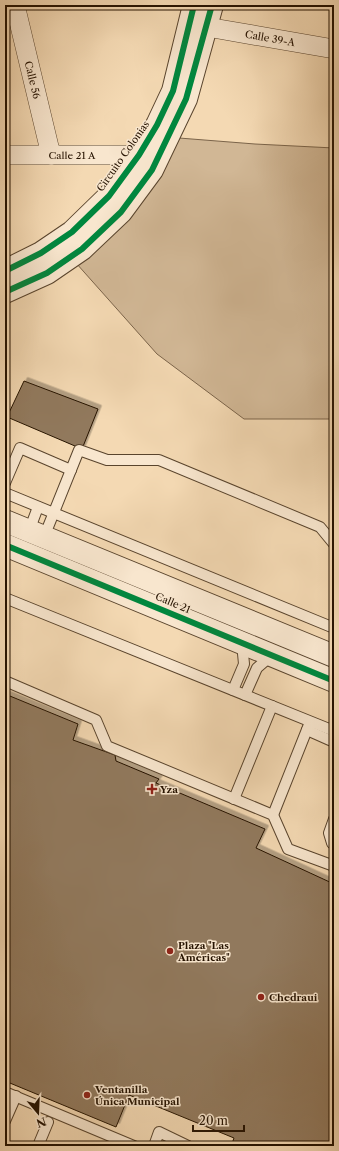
<svg xmlns="http://www.w3.org/2000/svg" width="339" height="1151" viewBox="0 0 339 1151" font-family="'Libre Caslon Text',serif">
	<style>
		.green { fill: #d1b795; stroke: #7b644a }
		.building { fill: #91795d; stroke: #251200; filter: url(#shadow) }
		.lines { fill: none; stroke-linecap: round; stroke-linejoin: round }
		.service-casing { stroke: #59442d; stroke-width: 12 }
		.minor-casing { stroke: #59442d; stroke-width: 20 }
		.tertiary-casing { stroke: #59442d; stroke-width: 24 }
		.service { stroke: #f8e6ce; stroke-width: 10 }
		.minor { stroke: #f8e6ce; stroke-width: 19 }
		.tertiary { stroke: #f8e6ce; stroke-width: 22 }
		.cycleway-casing { stroke: #f8e6ce; stroke-width: 8 }
		.cycleway { stroke: #00873e; stroke-width: 6 }
		.poi-dot { fill: #8f2418; stroke: #f8e6ce; stroke-width: 1.5 }
		.labels { text-anchor: middle; dominant-baseline: central; stroke-width: 3; stroke-linejoin: round; paint-order: stroke }
		.street-label { font-size: 10px; fill: #251200; stroke: #f8e6ce }
		.poi-label { font-size: 10px; font-weight: bold; fill: #251200; stroke: #f8e6ce; text-anchor: start }
	</style>
	<defs>
		<filter id="shadow"><feDropShadow dx="3.5" dy="-3.5" stdDeviation="0" flood-color="#0004"/></filter>
	</defs>
	<rect width="100%" height="100%" fill="#f4d9b3"/>
	<filter id="stains"><feTurbulence type="fractalNoise" baseFrequency=".005" numOctaves="4"/><feColorMatrix values="0 0 0 0 .2 0 0 0 0 .09 0 0 0 0 .02 0 0 0 .5 -.17"/></filter>
	<radialGradient id="worn" r=".72"><stop offset=".6" stop-color="#630" stop-opacity="0"/><stop offset="1" stop-color="#630" stop-opacity=".3"/></radialGradient>
	<path class="green" d="M179,138L255,144L334,148V419H244L157,354L76,263L168,161Z"/>
	<g class="building">
		<path d="M24,381L98,409L82,449L7,417Z"/>
		<path d="M5,694L78,724L73,740L115,755L116,761L159,779L156,783L265,829L256,848L334,884V1146H231L234,1138L129,1095L116,1127L5,1081Z"/>
	</g>
	<g class="lines">
		<g class="service-casing">
			<g id="service">
				<path d="M5,483L20,448L71,470"/>
				<path d="M5,493L334,628"/>
				<path d="M29,531L38,507"/>
				<path d="M44,537L79,450L107,460H159L320,527L334,544"/>
				<path d="M5,598L334,731"/>
				<path d="M5,681L96,720L107,746L273,815L288,849L334,866"/>
				<path d="M233,690L244,664L242,643"/>
				<path d="M245,695L257,668L272,655"/>
				<path d="M307,730L334,742"/>
				<path d="M234,799L272,706"/>
				<path d="M273,815L310,722"/>
				<path d="M334,819L329,833L332,843H334"/>
				<path d="M5,1092L134,1146"/>
				<path d="M5,1121L16,1096"/>
				<path d="M38,1146L48,1122"/>
				<path d="M154,1146L159,1132L188,1146"/>
			</g>
		</g>
		<g class="minor-casing">
			<g id="minor">
				<path id="s1" d="M15,5L51,155"/>
				<path id="s2" d="M207,27L334,49"/>
				<path id="s3" d="M5,155H139"/>
			</g>
		</g>
		<g class="tertiary-casing">
			<g id="tertiary">
				<path d="M5,271L41,253L72,232L109,196L139,155L157,125L173,91L194,5"/>
				<path d="M5,292L47,273L82,249L121,212L152,170L186,99L212,5"/>
				<path d="M5,521L334,656"/>
				<path d="M5,545L334,681"/>
			</g>
		</g>
		<use href="#service" class="service"/>
		<use href="#minor" class="minor"/>
		<use href="#tertiary" class="tertiary"/>
		<g class="cycleway-casing">
			<g id="cycleway">
				<path d="M5,271L41,253L72,232L109,196L139,155L157,125L173,91L194,5"/>
				<path d="M5,292L47,273L82,249L121,212L152,170L186,99L212,5"/>
				<path d="M5,545L334,681"/>
			</g>
		</g>
		<use href="#cycleway" class="cycleway"/>
	</g>
	<g class="poi-dot">
		<path d="M150 783h4v4h4v4h-4v4h-4v-4h-4v-4h4z"/>
		<circle cx="170" cy="951" r="4"/>
		<circle cx="261" cy="997" r="4"/>
		<circle cx="87" cy="1095" r="4"/>
	</g>
	<g class="labels">
		<g class="street-label">
			<text stroke="none"><textPath href="#s2" startOffset="64">Calle 39-A</textPath></text>
			<text stroke="none"><textPath href="#s1" startOffset="77">Calle 56</textPath></text>
			<text stroke="none"><textPath href="#s3" startOffset="67">Calle 21 A</textPath></text>
			<text transform="translate(123 156) rotate(-55)">Circuito Colonias</text>
			<text transform="translate(173 603) rotate(23)">Calle 21</text>
		</g>
		<g class="poi-label">
			<text x="160" y="789">Yza</text>
			<text x="178" y="945">Plaza "Las<tspan x="178" dy="12">Américas"</tspan></text>
			<text x="269" y="997">Chedraui</text>
			<text x="95" y="1089">Ventanilla<tspan x="95" dy="12">Única Municipal</tspan></text>
		</g>
	</g>
	<rect width="339" height="1151" fill="none" stroke="#f4d9b3" stroke-width="20"/>
	<rect x="6" y="6" width="327" height="1139" fill="none" stroke="#251200" stroke-width="2"/>
	<rect x="10" y="10" width="319" height="1131" fill="none" stroke="#251200"/>
	<g transform="translate(38 1113) rotate(161)" stroke="#f8e6ce" stroke-width="3" paint-order="stroke">
	<path d="M0-3L7 15L0 10L-7 15Z" fill="#251200"/>
	<text y="-6" font-size="11" font-weight="bold" text-anchor="middle" fill="#251200">N</text>
	</g>
	<path d="M193 1125v6h51v-6" fill="none" stroke="#251200" stroke-width="2"/>
	<text x="199" y="1125" font-size="12" fill="#251200" stroke="#f8e6ce" stroke-width="3" paint-order="stroke">20 m</text>
	<rect width="100%" height="100%" filter="url(#stains)"/>
	<rect width="100%" height="100%" fill="url(#worn)"/>
</svg>
